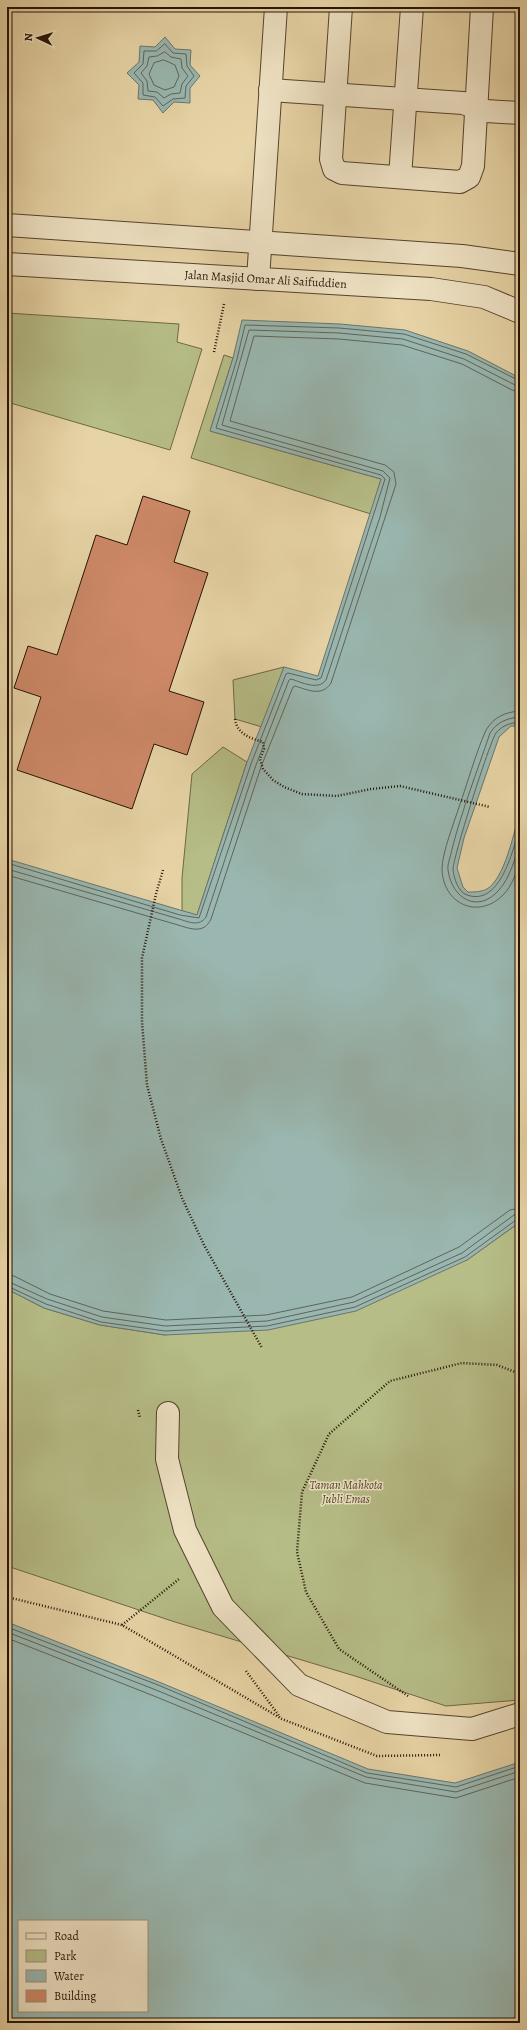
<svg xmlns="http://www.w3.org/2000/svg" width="527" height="2030" viewBox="0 0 527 2030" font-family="Alegreya,serif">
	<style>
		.green { fill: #b6bd87; stroke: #6e6846 }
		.water { fill: #99b7b0; stroke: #6b756c; fill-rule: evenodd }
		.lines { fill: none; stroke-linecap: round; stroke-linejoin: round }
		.shore { stroke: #5f645b; stroke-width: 1 }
		.building { fill: #ce8968; stroke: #251206 }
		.minor-casing { stroke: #56422e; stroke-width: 24 }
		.path { stroke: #251206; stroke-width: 2.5; stroke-dasharray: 1 2; stroke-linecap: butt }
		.minor { stroke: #efe3c5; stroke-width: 22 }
		.labels { text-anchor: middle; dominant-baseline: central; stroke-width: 3; stroke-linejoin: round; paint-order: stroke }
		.street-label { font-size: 12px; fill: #251206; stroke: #efe3c5 }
		.park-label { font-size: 12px; font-style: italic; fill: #50452d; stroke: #efe3c5 }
	</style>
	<rect width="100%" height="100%" fill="#e7d4a6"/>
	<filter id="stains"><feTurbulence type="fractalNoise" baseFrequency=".005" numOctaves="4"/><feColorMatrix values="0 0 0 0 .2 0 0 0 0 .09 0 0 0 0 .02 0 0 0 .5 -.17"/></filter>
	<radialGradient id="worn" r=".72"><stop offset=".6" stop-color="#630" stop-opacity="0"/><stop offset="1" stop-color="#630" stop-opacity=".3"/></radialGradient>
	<g class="green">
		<path d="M7,313L179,324L177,342L202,349L170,450L7,402Z"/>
		<path d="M224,355L233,358L210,431L381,479L371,514L191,458Z"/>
		<path d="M284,667L262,727L235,719L233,680Z"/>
		<path d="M223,747L247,762L197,915L182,911V878L192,774Z"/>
		<path d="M520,1222V1700L446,1706L355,1676L175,1622L7,1566V1289L44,1308L100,1325L165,1335L467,1260Z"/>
	</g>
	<g class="water">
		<path d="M165,37L175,49L191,50L190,65L200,76L190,88V103L174,102L163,113L153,100L138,99L139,85L127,73L139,62L140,46L155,47Z"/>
		<path d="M242,320L340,324L405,330L468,351L520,378V726H511L499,737L464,838L457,868L463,887L468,892C474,892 481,892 487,889C505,878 514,832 520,811V1222L467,1260L356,1311L268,1330L165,1335L100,1325L44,1308L7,1289V859L197,915L247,762L284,667L318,676L381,479L210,431L233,358Z"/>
		<path d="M7,1622L159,1682L368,1769L455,1783L520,1762V2023H7ZM19,1921H147V2011H19Z"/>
	</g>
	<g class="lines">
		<g class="shore">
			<path d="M165,44L173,53L186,54L187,66L194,76L186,86L185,98L173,99L163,106L155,97L143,95V83L134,73L143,64L144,51H156Z"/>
			<path d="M165,52L171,57L181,59L182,68L188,76L182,84L180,93L171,94L164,98L157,92L148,91L147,81L141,73L147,66L149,57L157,56Z"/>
			<path d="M164,60L175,65L179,76L174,87L165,90L154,85L149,74L154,63Z"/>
			<path d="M520,711C505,712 494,717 486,730C475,755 468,782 459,807C454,823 442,853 442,869C443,904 478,920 503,895C512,886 516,873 520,862"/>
			<path d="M520,717C507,718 497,722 490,733C477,772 462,810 452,849C451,856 447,864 448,870C452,899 478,914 499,890C510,878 515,858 520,843"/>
			<path d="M520,722C510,723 503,725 496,733C490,741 452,860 453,870C454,878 458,892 467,895C501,907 514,847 520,825"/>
			<path d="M7,863L180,915L199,918L251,764L286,674L288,673L316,680L321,678L385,479L381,475L216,428L237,359L245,325L339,328L404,334L466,354L520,381"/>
			<path d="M7,869L179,919C189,922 199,927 206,917L256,765L289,680L291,679C301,682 318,691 326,680L380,517L390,478L383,471L222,425L249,330L339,333L403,339L464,359L515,385L520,386"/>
			<path d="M7,875L178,925C191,929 204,934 211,919L261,767L293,687L295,686C308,690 322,697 331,683L396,484L394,472L385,465L230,421L254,336L339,339L402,345L462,364L512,390L520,392"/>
			<path d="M7,1275L14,1276L50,1294L103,1311L166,1320L266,1315L352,1297L459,1247L510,1210L520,1208"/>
			<path d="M7,1281L47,1299L102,1317L165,1326L267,1321L354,1302L462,1253L514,1215L520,1214"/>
			<path d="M7,1286L46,1304L101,1322L165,1331L267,1326L355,1307L465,1257L516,1220L520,1219"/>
			<path d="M7,1627L158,1685L367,1773L456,1787L520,1766"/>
			<path d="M7,1632L156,1690L366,1777L456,1792L520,1771"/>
			<path d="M7,1638L154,1696L365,1783L456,1798L520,1777"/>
		</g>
	</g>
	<path class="building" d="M143,496L190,511L174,562L208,573L169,691L204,702L187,755L154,744L132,809L17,770L41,697L14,688L28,646L57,655L96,535L127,545Z"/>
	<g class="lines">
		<g class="minor-casing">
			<g id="minor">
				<path d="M341,7L331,159L334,169L342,173L460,182L469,177L473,166L482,7"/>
				<path d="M270,90L463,103L486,111L520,113"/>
				<path d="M400,177L412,7"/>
				<path d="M7,225L462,256L520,264"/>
				<path id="s1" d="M7,264L431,289L484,297L520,312"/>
				<path d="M258,279L276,7"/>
				<path d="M168,1413L167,1459L185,1530L223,1607L299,1685L387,1722L472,1729L520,1714"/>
			</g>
		</g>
		<g class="path">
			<path d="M214,352L224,304"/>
			<path d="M235,719C237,734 250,738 263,742L264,749L260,759L263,769L273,780L284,787L302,794L337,796L371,789L400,786L490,807"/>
			<path d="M163,870L156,894L142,958V1022L147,1085L161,1139L182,1198L204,1245L262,1348"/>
			<path d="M138,1410L140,1418"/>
			<path d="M7,1597L122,1625L282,1719L377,1756L440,1755"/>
			<path d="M122,1625L179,1579"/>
			<path d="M246,1671L280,1717"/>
			<path d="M408,1696L339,1649L306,1592L297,1552L302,1492L329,1434L390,1381L462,1363L497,1365L520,1374"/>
		</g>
		<use href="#minor" class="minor"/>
	</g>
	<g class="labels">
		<g class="street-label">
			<text stroke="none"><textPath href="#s1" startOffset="259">Jalan Masjid Omar Ali Saifuddien</textPath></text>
		</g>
		<g class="park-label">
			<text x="346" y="1485">Taman Mahkota<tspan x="346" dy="14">Jubli Emas</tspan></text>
		</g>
	</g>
	<rect width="527" height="2030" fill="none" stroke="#e7d4a6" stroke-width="24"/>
	<rect x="8" y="8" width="511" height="2014" fill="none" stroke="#251206" stroke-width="2"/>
	<rect x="12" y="12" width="503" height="2006" fill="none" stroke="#251206"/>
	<rect x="18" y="1920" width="130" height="92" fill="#efe3c5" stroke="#9e8f79"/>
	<rect x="26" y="1933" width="20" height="6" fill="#efe3c5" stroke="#9e8f79"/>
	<text x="54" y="1940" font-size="12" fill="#251206">Road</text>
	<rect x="26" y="1950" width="20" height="12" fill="#b6bd87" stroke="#9e8f79"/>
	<text x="54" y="1960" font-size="12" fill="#251206">Park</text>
	<rect x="26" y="1970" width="20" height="12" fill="#99b7b0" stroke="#9e8f79"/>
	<text x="54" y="1980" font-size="12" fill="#251206">Water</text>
	<rect x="26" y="1990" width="20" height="12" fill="#ce8968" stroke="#9e8f79"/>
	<text x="54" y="2000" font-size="12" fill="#251206">Building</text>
	<g transform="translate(38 38) rotate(274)" stroke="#efe3c5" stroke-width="3" paint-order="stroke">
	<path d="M0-3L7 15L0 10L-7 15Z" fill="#251206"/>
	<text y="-6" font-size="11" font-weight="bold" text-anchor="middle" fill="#251206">N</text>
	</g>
	<rect width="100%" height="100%" filter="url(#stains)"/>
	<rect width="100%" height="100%" fill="url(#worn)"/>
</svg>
